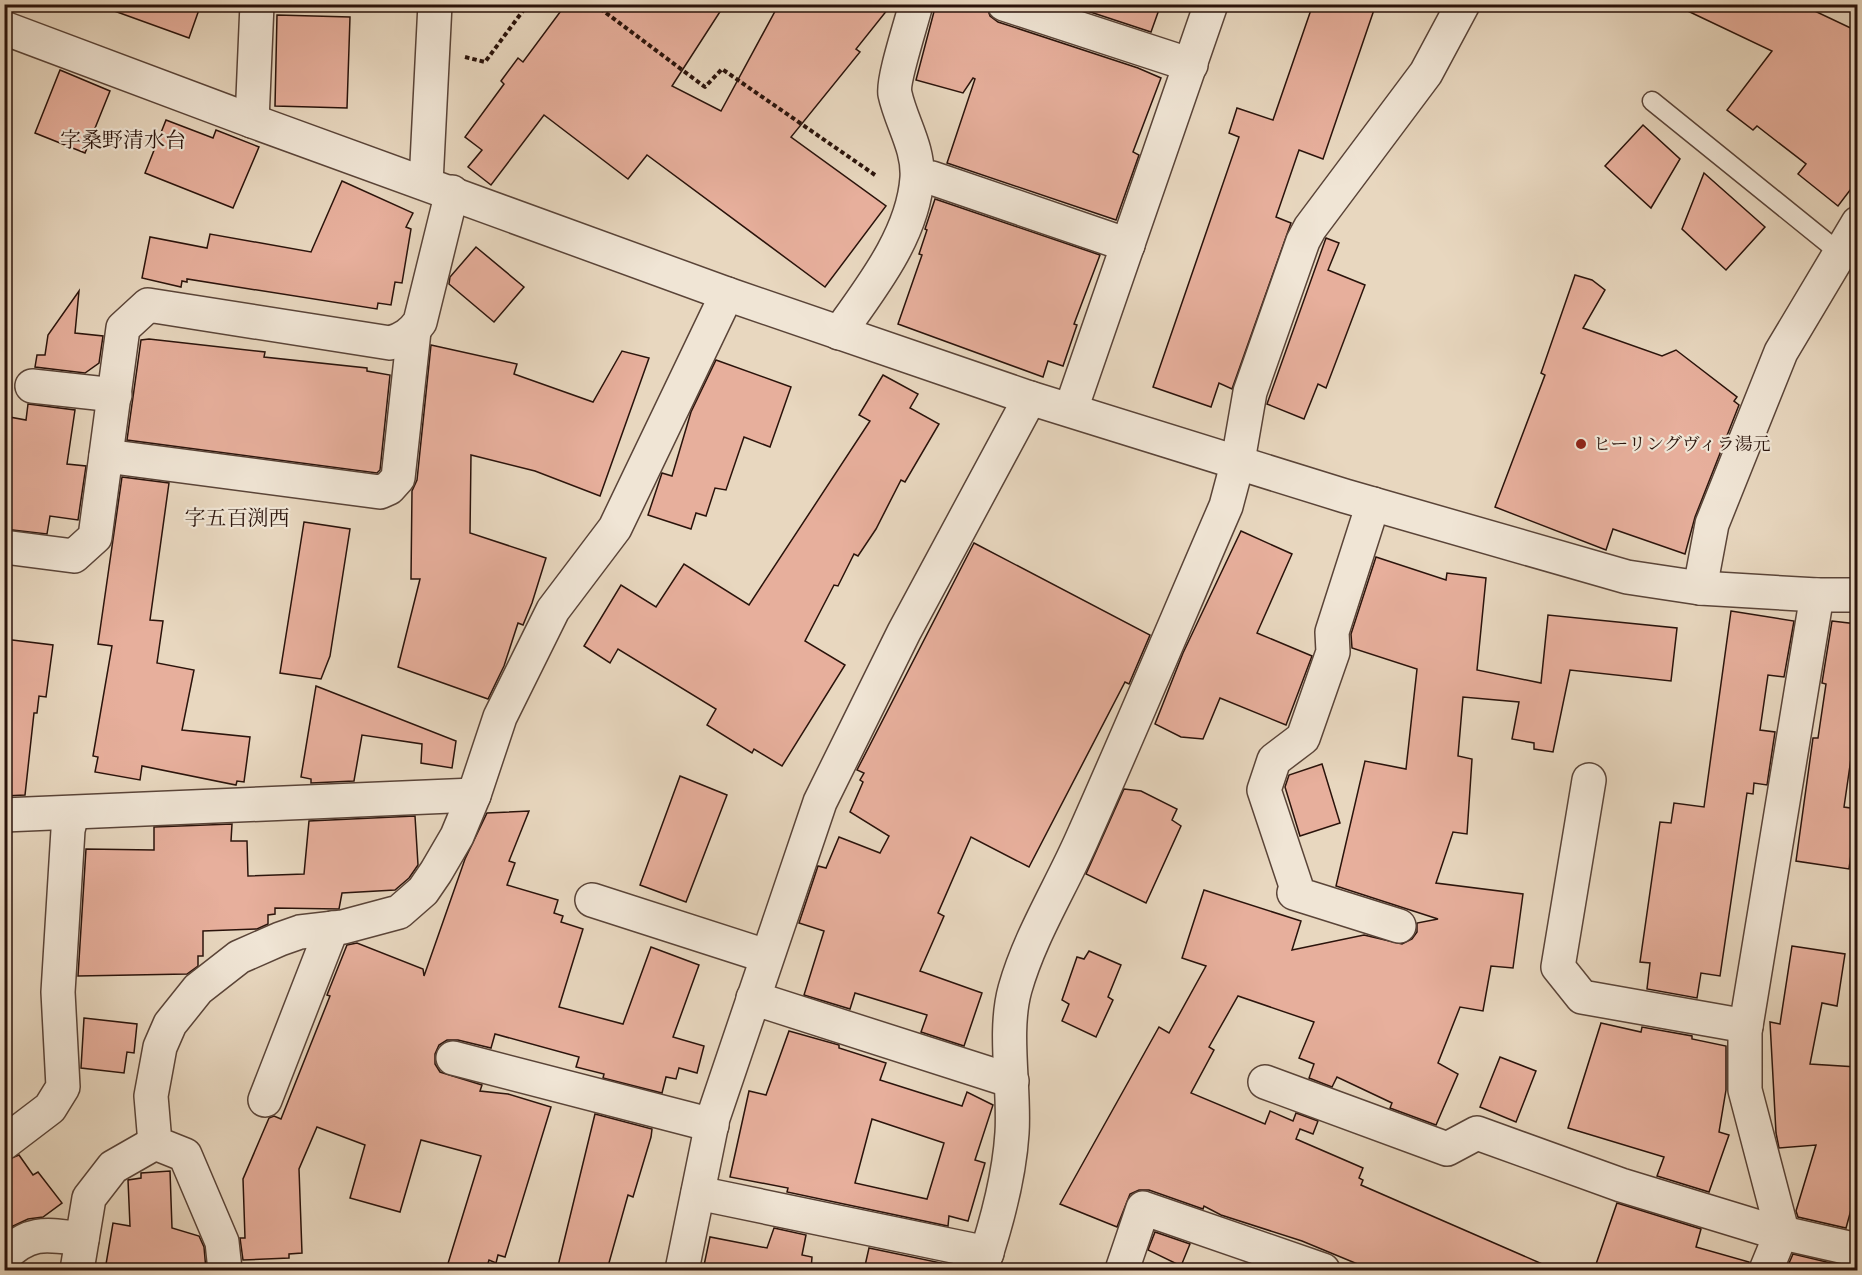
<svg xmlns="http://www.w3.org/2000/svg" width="1862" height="1275" viewBox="0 0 1862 1275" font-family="'IM FELL French Canon','Noto Serif JP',serif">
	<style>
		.building { fill: #e7af9c; stroke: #2a130b; stroke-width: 1.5; fill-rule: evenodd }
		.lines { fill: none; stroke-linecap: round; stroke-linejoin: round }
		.service-casing { stroke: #5a4438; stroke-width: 21 }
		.minor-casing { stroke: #5a4438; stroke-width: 36 }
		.path { stroke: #2a130b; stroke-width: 4; stroke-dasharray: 4.5 3; stroke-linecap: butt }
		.service { stroke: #f0e5d5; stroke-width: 18 }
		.minor { stroke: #f0e5d5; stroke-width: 33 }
		.poi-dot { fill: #8f2418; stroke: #f0e5d5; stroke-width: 2 }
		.labels { text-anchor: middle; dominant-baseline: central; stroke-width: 4.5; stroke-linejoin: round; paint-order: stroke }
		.poi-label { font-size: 18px; fill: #2a130b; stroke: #f0e5d5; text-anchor: start }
		.quarter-label { font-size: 21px; fill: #2a130b; stroke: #f0e5d5 }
	</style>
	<rect width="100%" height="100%" fill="#e8d7bf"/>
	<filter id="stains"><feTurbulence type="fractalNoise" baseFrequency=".00333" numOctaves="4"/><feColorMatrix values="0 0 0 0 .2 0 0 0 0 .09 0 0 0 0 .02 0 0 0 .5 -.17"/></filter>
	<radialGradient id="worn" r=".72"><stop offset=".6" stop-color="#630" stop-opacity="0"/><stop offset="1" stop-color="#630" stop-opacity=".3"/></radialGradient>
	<g class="building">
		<path d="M107,4H201L189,38L106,8Z"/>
		<path d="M566,4H725L672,86L721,111L779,4H892L856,49L860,52L791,137L886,206L825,287L647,155L628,179L544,115L491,185L468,167L482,150L465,137L504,84L501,81L518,58L523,62Z"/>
		<path d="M936,4H986L990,16L998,22L1138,68L1161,78L1133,152L1139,155L1116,220L947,163L975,79L973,78L963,93L916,80Z"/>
		<path d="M1066,4H1161L1151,32Z"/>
		<path d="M1313,4H1376L1323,159L1299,150L1276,217L1291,223L1232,389L1219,383L1211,407L1153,387L1239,137L1229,133L1237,108L1273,120Z"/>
		<path d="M1673,4H1800L1857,31V181L1838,206L1798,174L1806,164L1757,126L1753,130L1727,110L1772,51Z"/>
		<path d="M277,15L350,17L347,108L275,106Z"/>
		<path d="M60,70L110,91L85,153L35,133Z"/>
		<path d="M166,120L213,138L216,130L259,147L233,208L145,173Z"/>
		<path d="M1643,125L1680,159L1651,208L1605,166Z"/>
		<path d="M1704,173L1765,227L1726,270L1682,229Z"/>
		<path d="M342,181L413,213L406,227L411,229L402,283L395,282L391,305L378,303L377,309L187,279V282L182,281L181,287L142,278L150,237L207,248L210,234L311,252Z"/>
		<path d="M935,199L1100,255L1074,324L1077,325L1063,366L1048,361L1043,377L898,324L922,255L919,254L927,230L925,229Z"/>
		<path d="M1326,238L1339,243L1328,270L1365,285L1326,388L1318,384L1304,419L1267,404Z"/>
		<path d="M476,247L524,287L494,322L449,284L450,277Z"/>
		<path d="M1575,275L1592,280L1605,290L1583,328L1662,356L1676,350L1737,397L1734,401L1739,405L1695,517L1685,554L1613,529L1606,550L1495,507L1545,375L1541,373Z"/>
		<path d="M79,291L75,333L103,336L99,363L85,373L35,367L37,355H45L48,335Z"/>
		<path d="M149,339L265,352L264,357L367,368V371L390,375L380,470L377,473L127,440L141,340Z"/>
		<path d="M431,345L517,364L514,374L593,402L622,351L649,358L600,496L535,471L471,455L470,533L546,558L532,603L523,625L518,623L504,666L488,699L398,667L420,579H411L412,491L417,480Z"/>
		<path d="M716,360L791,387L770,447L744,437L726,490L715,488L706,516L696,513L691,529L648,515L662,473L672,476L691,412Z"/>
		<path d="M883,375L918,394L910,408L939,424L905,482L901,480L876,529L858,556L854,554L838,586L834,585L805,641L845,665L782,766L754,749L752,753L707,725L716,709L618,649L610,663L584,646L621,585L656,607L684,564L749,605L870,421L859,415Z"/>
		<path d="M28,404L75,410L67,464L86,466L78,520L50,516L47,534L4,529V416L26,420Z"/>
		<path d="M122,477L169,483L150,620L163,621L157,663L194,670L182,730L250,737L244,782L237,781L236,785L142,766L140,780L95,772L98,757L93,756L112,646L98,644Z"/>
		<path d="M304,522L350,529L330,656L321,679L280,673Z"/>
		<path d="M1241,531L1292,554L1257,633L1312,656L1286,725L1220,698L1203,739L1181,737L1155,724L1183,653Z"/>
		<path d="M974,543L1150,635L1129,684L1125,682L1029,867L971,837L938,913L944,916L920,971L982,993L964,1046L921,1032L927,1015L855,993L850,1009L804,995L824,931L799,923L818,866L826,868L839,837L880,853L889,836L850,812L863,782L860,780L864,773L857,770Z"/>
		<path d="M1376,557L1446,580L1447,573L1486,578L1477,670L1541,683L1548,615L1677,628L1671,681L1570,670L1553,752L1534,749V743L1512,739L1519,702L1463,697L1458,756L1472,759L1467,834L1453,832L1436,883L1523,894L1513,968L1491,966L1483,1011L1460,1007L1438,1063L1458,1074L1436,1125L1390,1108L1392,1103L1337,1077L1332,1087L1309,1078L1314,1064L1299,1058L1314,1022L1238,996L1209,1047L1214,1050L1191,1093L1265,1124L1270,1111L1293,1121L1296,1113L1318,1121L1313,1134L1300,1129L1296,1139L1363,1168L1359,1178L1363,1180L1361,1185L1556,1270H1372L1302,1241L1221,1215L1204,1206L1203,1209L1149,1190H1139L1130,1194L1117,1227L1060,1204L1159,1027L1169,1033L1206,966L1182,958L1204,890L1301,921L1292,950L1364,935L1402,944L1412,939L1417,932V923L1438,919L1336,886L1365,761L1406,769L1417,669L1352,648L1351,634Z"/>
		<path d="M1731,611L1794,621L1784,677L1768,675L1760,730L1775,732L1767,785L1754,783L1753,794L1747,793L1720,976L1701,973L1697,998L1647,989L1650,963L1640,962L1660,822L1671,823L1674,803L1704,807Z"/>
		<path d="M1832,621L1857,624V717L1844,807L1857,809L1849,869L1796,861L1813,738H1818L1826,684L1822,683Z"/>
		<path d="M4,639L53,645L46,697L39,696L37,713H34L25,795L4,796Z"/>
		<path d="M316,686L456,741L452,768L421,763L422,744L362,735L354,781L311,783V779L301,777Z"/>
		<path d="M1322,764L1340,823L1300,836L1285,787L1289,775Z"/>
		<path d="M680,776L727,795L686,902L640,885Z"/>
		<path d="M1124,789L1141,791L1177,809L1172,820L1181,826L1146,903L1086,874Z"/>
		<path d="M529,811L509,861L515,863L507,885L558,900L554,913L563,916L561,922L583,929L559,1007L623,1024L651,947L699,965L673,1037L704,1046L697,1073L679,1068L676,1079L666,1077L662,1093L603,1078L604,1074L576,1067L579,1057L495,1034L491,1048L458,1040H447L439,1045L435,1054V1064L440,1072L482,1085L480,1091L508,1094L551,1107L505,1257L498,1255L496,1263L489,1260L486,1270H446L481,1156L421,1140L400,1212L350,1198L365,1145L317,1127L299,1169L302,1253L289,1254V1258L243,1260L240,1238H245L243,1179L269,1118L274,1116L281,1119L330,996L327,995L347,945L357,943L423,969L424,976L465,859L487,813Z"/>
		<path d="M415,816L418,865L409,878L395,890L342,893L339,909L275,908V914L268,915V924L257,929L203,931V956H198V966L187,974L78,976L86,849L154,850V827L232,824L231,841H247L248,876L304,874L309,821Z"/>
		<path d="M1792,946L1845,954L1837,1006L1822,1003L1810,1064L1857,1067V1188L1846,1228L1798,1217L1796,1211L1816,1145L1779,1148L1776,1133L1770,1022L1780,1024Z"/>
		<path d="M1089,951L1121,965L1108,997L1113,1000L1096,1037L1062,1021L1069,1004L1062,1000L1077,957L1084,959Z"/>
		<path d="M84,1018L137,1024L134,1053L127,1052L124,1073L81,1068Z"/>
		<path d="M1601,1023L1641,1032L1642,1027L1692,1036V1039L1726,1046V1090L1719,1132L1729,1135L1709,1192L1657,1176L1664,1157L1568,1128Z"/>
		<path d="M789,1031L839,1045V1048L886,1063L880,1080L962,1106L967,1092L993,1105L975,1160L985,1163L968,1221L949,1216L948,1226L787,1192L788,1188L730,1177L749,1091L766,1095ZM872,1119L944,1143L927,1199L855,1183Z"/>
		<path d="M1500,1057L1536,1071L1516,1122L1480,1107Z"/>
		<path d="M595,1114L652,1129L651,1137L633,1197L628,1195L607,1270H557Z"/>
		<path d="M19,1155L33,1175L38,1172L62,1203L43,1217L28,1219L11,1227L4,1217V1161Z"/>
		<path d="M170,1171L172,1228L199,1236L204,1247L206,1270H105L113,1223L130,1226L128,1180L141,1178V1173Z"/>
		<path d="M1617,1203L1701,1229L1696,1247L1749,1262L1748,1270H1594Z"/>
		<path d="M774,1228L806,1235L802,1255L812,1257L811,1270H703L710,1237L767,1248Z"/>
		<path d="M1155,1232L1190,1244L1181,1266L1148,1250Z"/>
		<path d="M869,1248L941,1263L939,1270H864Z"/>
		<path d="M1793,1254L1835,1264L1833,1270H1786Z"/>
	</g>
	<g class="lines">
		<g class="service-casing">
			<path id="service" d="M1652,101L1840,253"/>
		</g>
		<g class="minor-casing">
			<g id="minor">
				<path d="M1004,4L1191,65"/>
				<path d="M4,28L252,121L727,294L1030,398L1345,496L1627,577L1700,588L1817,595H1858"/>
				<path d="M252,121L257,4"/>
				<path d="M932,178L1128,245"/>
				<path d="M426,183L435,4"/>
				<path d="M839,333C871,288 913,235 917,178C919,148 901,122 895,94C892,81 912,21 916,4"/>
				<path d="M32,386L115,395"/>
				<path d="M1071,409L1211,4"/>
				<path d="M106,456L380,492L389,488L398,478L414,331"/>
				<path d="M1373,504L1332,632L1333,652L1303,738L1274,760L1264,790L1296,886L1294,893L1399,926"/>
				<path d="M4,547L74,556L95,537L123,328L148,305L390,343C404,339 412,333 420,322L452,192"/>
				<path d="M1700,588L1712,524L1781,352L1858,223"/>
				<path d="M1589,780L1558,967L1582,997L1746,1026"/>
				<path d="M4,815L474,795"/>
				<path d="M592,900L766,956"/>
				<path d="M753,998L1012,1081"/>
				<path d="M453,1058L712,1125"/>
				<path d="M1265,1082L1447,1149L1477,1133L1621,1185L1765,1229L1858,1250"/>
				<path d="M265,1100L332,928"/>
				<path d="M4,1143L50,1108L63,1087L58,992L68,830L72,814"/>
				<path d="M698,1193L987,1253"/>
				<path d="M4,1256C31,1229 49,1235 82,1239"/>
				<path d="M77,1270L89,1198L113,1167L155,1143"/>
				<path d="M225,1270L222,1242L185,1155L155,1143L151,1096L160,1047L170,1024L198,989L239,957L280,939L300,932L343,927L399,912L423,891L436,872L457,836L474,795L500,717L553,610L615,528L727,294"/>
				<path d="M682,1270L713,1118L820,802L904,632L1030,398"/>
				<path d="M981,1270C996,1226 1009,1180 1012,1133C1015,1088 1003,1032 1015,989C1030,936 1060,889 1082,839C1131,729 1178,617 1226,506L1238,461L1250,392L1303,241L1310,228L1426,73L1463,4"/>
				<path d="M1122,1270L1143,1208L1323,1270"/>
				<path d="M1766,1270L1782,1231L1745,1090V1032L1817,595"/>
			</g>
		</g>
		<g class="path">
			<path d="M594,4L705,87L722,69L875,175"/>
			<path d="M465,57L485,62L528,4"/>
		</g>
		<use href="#service" class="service"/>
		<use href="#minor" class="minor"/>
	</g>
	<circle class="poi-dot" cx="1581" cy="444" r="6"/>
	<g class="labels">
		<g class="poi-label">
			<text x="1593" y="444">ヒーリングヴィラ湯元</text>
		</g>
		<g class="quarter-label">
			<text x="123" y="140">字桑野清水台</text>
			<text x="237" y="518">字五百渕西</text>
		</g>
	</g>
	<rect width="1862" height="1275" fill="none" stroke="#e8d7bf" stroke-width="24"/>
	<rect x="6" y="6" width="1850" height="1263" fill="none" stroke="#2a130b" stroke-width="3"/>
	<rect x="12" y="12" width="1838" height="1251" fill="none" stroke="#2a130b" stroke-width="1.5"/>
	<rect width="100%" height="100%" filter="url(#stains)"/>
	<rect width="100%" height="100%" fill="url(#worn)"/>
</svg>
